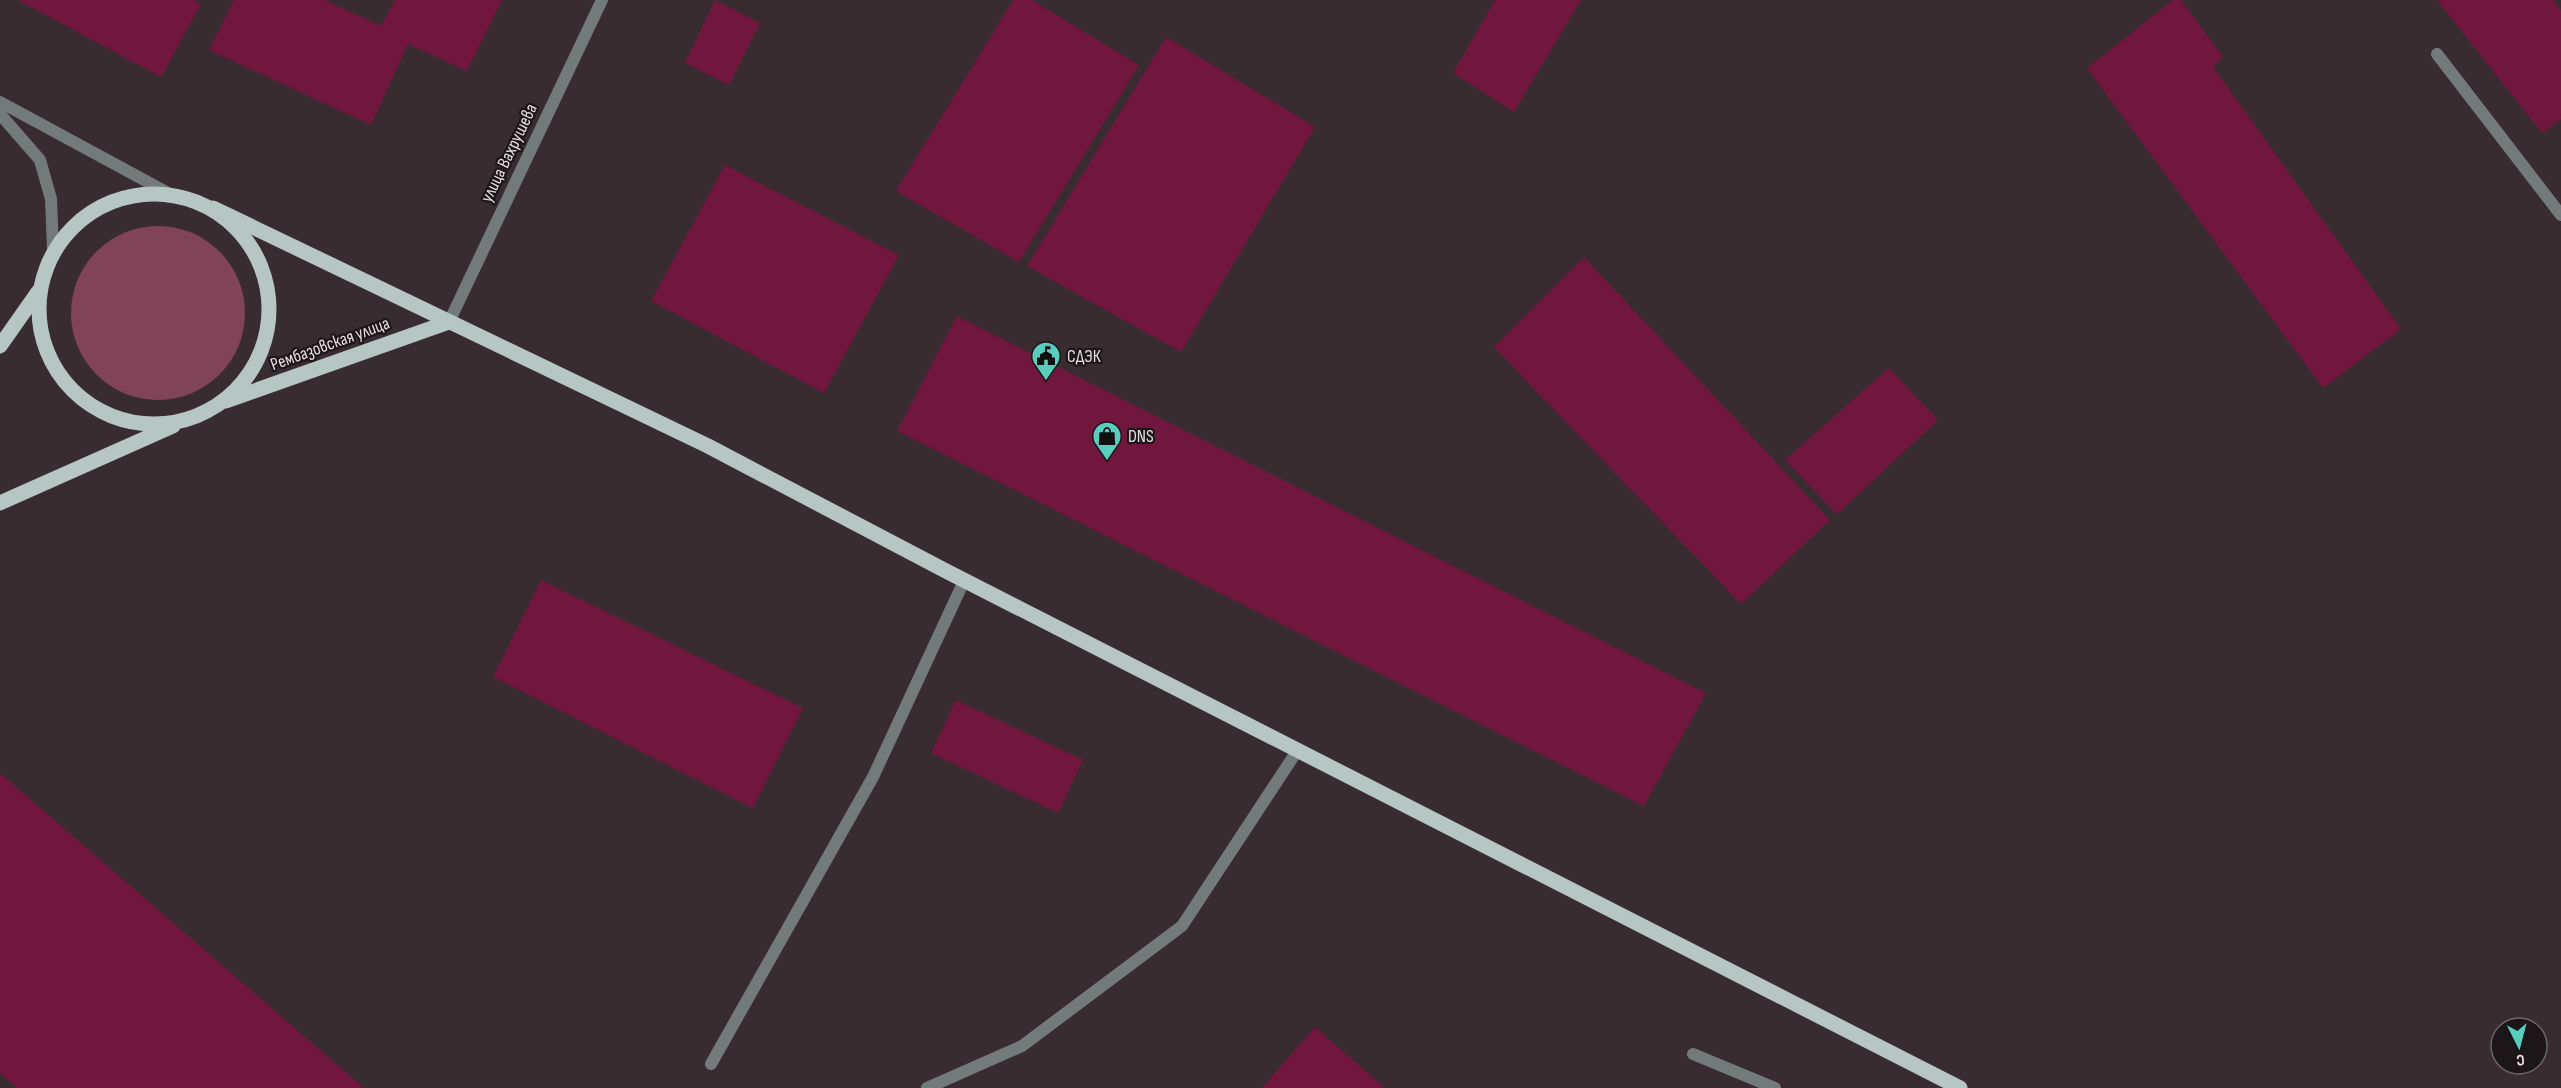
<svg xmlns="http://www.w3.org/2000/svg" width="2561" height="1088" viewBox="0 0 2561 1088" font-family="'Sofia Sans Condensed',sans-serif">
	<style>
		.green { fill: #814358 }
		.building { fill: #71173e }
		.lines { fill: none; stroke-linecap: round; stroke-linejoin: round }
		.service { stroke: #737b7a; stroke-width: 12 }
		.minor { stroke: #737b7a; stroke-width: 12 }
		.primary { stroke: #b6c6c3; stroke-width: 15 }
		.labels { text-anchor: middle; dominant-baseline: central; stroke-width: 4.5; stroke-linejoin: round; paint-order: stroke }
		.street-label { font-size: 18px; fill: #e7dee0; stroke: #1c1618 }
		.poi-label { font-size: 18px; fill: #e7dee0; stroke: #1c1618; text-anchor: start }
	</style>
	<rect width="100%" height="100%" fill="#392c30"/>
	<circle class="green" cx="158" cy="313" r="87"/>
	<g class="building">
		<path d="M18,0H193L201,4L161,77Z"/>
		<path d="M234,0H325L381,26L395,0H502L467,71L408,44L371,125L209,50Z"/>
		<path d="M715,0L760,23L729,85L685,63Z"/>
		<path d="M1013,0H1032L1139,65L1019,262L896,191Z"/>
		<path d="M1495,0H1581L1514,112L1453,73Z"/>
		<path d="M2173,0H2181L2223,57L2213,67L2401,329L2323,388L2087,68Z"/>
		<path d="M2437,0H2553L2561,11V119L2542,133Z"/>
		<path d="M1166,37L1315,127L1181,352L1027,266Z"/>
		<path d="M725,165L899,255L824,393L651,301Z"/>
		<path d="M1584,257L1830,520L1741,604L1494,347Z"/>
		<path d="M957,316L1706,693L1644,806L897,431Z"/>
		<path d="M1889,368L1938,420L1837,514L1785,460Z"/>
		<path d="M541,580L803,708L753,808L493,677Z"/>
		<path d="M956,700L1083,760L1058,813L931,753Z"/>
		<path d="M0,773L364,1088H17L0,1073Z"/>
		<path d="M1315,1027L1385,1088H1262Z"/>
	</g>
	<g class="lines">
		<g class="service">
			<path d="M2437,54L2561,215"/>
			<path d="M1693,1054L1775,1088"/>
			<path d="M711,1064L873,777L964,581"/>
			<path d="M927,1088L1022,1046L1182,926L1297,751"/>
		</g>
		<g class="minor">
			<path d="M0,102L170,194"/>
			<path d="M0,114L40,160L51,199L53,249"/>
			<path d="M449,322L602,0"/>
		</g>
		<g class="primary">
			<circle cx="154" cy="309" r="115"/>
			<path d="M213,208L708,446L946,571L1960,1088"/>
			<path d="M0,346L38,292"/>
			<path d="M226,401L449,322"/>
			<path d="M0,503L173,426"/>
		</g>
	</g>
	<defs>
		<g id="civic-pin" transform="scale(1.5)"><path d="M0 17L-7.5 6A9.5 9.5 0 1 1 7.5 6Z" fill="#59cebf" stroke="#1c1618"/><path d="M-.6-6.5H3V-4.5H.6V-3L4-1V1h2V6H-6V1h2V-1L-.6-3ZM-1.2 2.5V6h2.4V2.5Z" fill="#111"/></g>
		<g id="shop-pin" transform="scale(1.5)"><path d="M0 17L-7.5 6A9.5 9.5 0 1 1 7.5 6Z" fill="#59cebf" stroke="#1c1618"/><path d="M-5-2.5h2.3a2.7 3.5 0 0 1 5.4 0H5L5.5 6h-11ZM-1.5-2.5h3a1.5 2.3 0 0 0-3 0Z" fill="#111"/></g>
	</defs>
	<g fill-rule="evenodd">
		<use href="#civic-pin" x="1046" y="356"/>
		<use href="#shop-pin" x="1107" y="436"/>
	</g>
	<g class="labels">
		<g class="street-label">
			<text transform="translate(509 153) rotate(-64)">улица Вахрушева</text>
			<text transform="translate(330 344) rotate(-20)">Рембазовская улица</text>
		</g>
		<g class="poi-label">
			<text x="1067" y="356">СДЭК</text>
			<text x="1128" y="436">DNS</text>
		</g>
	</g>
	<g transform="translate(2519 1046) rotate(174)"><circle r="28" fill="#1c1618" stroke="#6d6668" stroke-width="1.5"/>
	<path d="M0-4.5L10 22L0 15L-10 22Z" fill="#59cebf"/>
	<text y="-9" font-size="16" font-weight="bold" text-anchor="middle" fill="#e7dee0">С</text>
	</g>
</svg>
